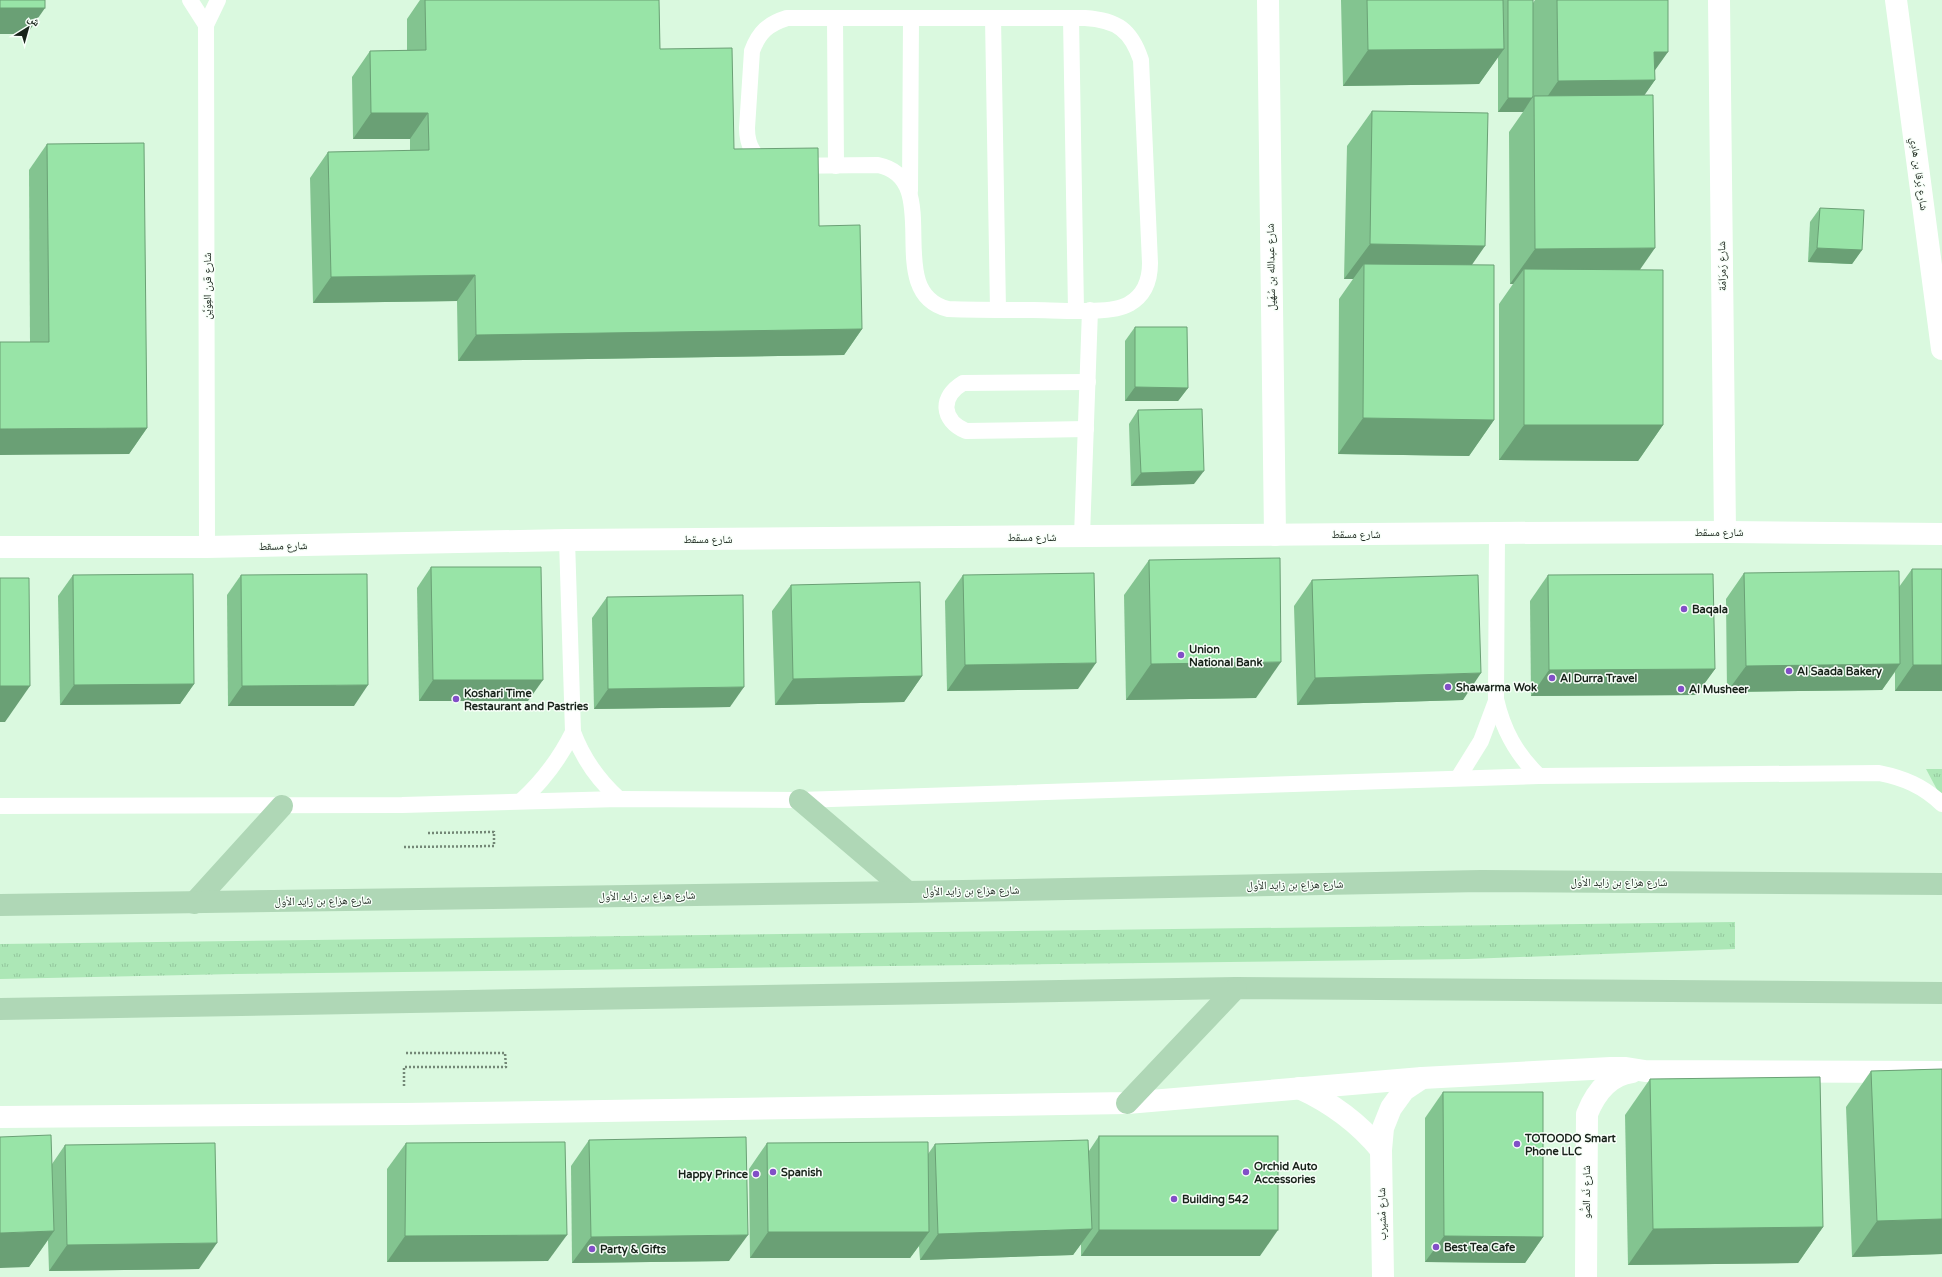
<svg xmlns="http://www.w3.org/2000/svg" width="1942" height="1277" viewBox="0 0 1942 1277" font-family="'Varela Round','Noto Naskh Arabic',sans-serif">
	<style>
		.grass { fill: url(#grass-tufts) }
		.lines { fill: none; stroke-linecap: round; stroke-linejoin: round }
		.path { stroke: #738776; stroke-width: 2.5; stroke-dasharray: 2 2; stroke-linecap: butt }
		.service { stroke: #fff; stroke-width: 16 }
		.minor { stroke: #fff; stroke-width: 22 }
		.primary { stroke: #afd7b6; stroke-width: 22 }
		.wall { fill: #83c490 }
		.shaded-wall { fill: #6aa075 }
		.building { fill: #98e4a7; stroke: #6aa075 }
		.poi-dot { fill: #824fc7; stroke: #f8fff9; stroke-width: 1.5 }
		.labels { text-anchor: middle; dominant-baseline: central; stroke-width: 3; stroke-linejoin: round; paint-order: stroke }
		.street-label { font-size: 11px; fill: #18231a; stroke: #f8fff9 }
		.poi-label { font-size: 11px; font-weight: bold; fill: #18231a; stroke: #f8fff9; text-anchor: start }
	</style>
	<defs>
		<pattern id="grass-tufts" width="24" height="20" patternUnits="userSpaceOnUse"><rect width="24" height="20" fill="#ace7b6"/><path d="M3 7l-1-3M5 7V3M7 7l1-3M15 17l-1-3M17 17v-4M19 17l1-3" fill="none" stroke="#93c69c"/></pattern>
	</defs>
	<rect width="100%" height="100%" fill="#daf9df"/>
	<g class="grass">
		<path d="M1926,769H1942V799Z"/>
		<path d="M1735,922V949L1468,959L235,974L0,979V944Z"/>
	</g>
	<g class="lines">
		<g class="path">
			<path d="M404,847L494,846V832L427,833"/>
			<path d="M404,1086V1067H506L505,1053H405"/>
		</g>
		<g class="service">
			<path d="M190,0L206,25"/>
			<path d="M787,18H1085C1117,20 1131,30 1141,60L1150,263C1150,279 1145,295 1129,304C1111,315 1056,310 1033,310C1005,310 976,310 948,309C880,292 947,179 878,165L774,166C755,160 747,147 747,128L752,51C759,32 768,24 787,18Z"/>
			<path d="M835,18L836,166"/>
			<path d="M993,18L998,310"/>
			<path d="M1071,18L1076,310"/>
			<path d="M910,191L911,18"/>
			<path d="M1086,429L966,431C941,420 940,397 963,383L1088,382"/>
			<path d="M1497,533L1496,699C1503,730 1516,754 1539,776"/>
			<path d="M1082,536L1090,310"/>
			<path d="M567,540L573,732C583,759 598,780 619,799"/>
			<path d="M207,547L206,25L218,0"/>
			<path d="M1458,778L1481,741L1496,701"/>
			<path d="M521,801C543,781 560,758 573,732"/>
			<path d="M0,806L402,805L619,799L800,800L1539,776L1879,773C1904,778 1923,786 1942,804"/>
		</g>
		<g class="minor">
			<path d="M1268,0L1275,535"/>
			<path d="M1719,0L1725,532"/>
			<path d="M1896,0L1942,349"/>
			<path d="M0,547H207L567,540L1497,533L1725,532L1942,534"/>
			<path d="M1299,1088C1332,1103 1358,1122 1381,1150"/>
			<path d="M0,1117L404,1114L1127,1103L1422,1078L1611,1068H1626L1645,1071L1942,1072"/>
			<path d="M1383,1277L1381,1150L1383,1128L1391,1108L1404,1090L1422,1078"/>
			<path d="M1586,1277L1587,1114C1595,1094 1608,1075 1632,1072"/>
		</g>
		<g class="primary">
			<path d="M800,800L908,892"/>
			<path d="M194,903L282,806"/>
			<path d="M0,905L908,892L1481,881L1942,884"/>
			<path d="M0,1009L1236,988L1942,993"/>
			<path d="M1127,1103L1236,988"/>
		</g>
	</g>
	<g class="wall">
		<path d="M420,0H659L660,49L734,149L819,226L862,329L844,355L458,361L457,301L313,303L310,178L328,152L410,151V139H353L352,77L370,51L407,50V19Z"/>
		<path d="M1341,0H1533V3L1535,0H1668L1654,71L1655,80L1644,95L1640,270L1663,425L1638,461L1499,460V304L1513,284H1510L1509,132L1523,112H1498V57L1479,84L1343,86Z"/>
		<path d="M1372,111L1472,265L1494,420L1469,456L1338,454L1339,299L1353,279H1344L1347,146Z"/>
		<path d="M47,144L147,428L129,454L30,342L29,170Z"/>
		<path d="M1820,208L1862,250L1852,264L1808,262L1810,222Z"/>
		<path d="M1135,327L1188,388L1178,401H1125V341Z"/>
		<path d="M1138,410L1194,484L1131,486L1129,424Z"/>
		<path d="M1149,560L1256,698L1126,700L1124,595Z"/>
		<path d="M431,567L528,701H419L417,588Z"/>
		<path d="M1912,569H1942V691H1895V672L1882,690L1727,692L1726,599L1744,573L1899,587Z"/>
		<path d="M73,575L194,684L180,704L60,705L58,596Z"/>
		<path d="M241,575L354,706H228L227,595Z"/>
		<path d="M963,575L1078,689L947,691L945,601Z"/>
		<path d="M1548,575L1715,669L1696,695L1531,696L1530,601Z"/>
		<path d="M1312,580L1463,700L1297,705L1294,606Z"/>
		<path d="M791,585L922,676L904,702L775,705L772,611Z"/>
		<path d="M607,597L730,707L594,709L592,618Z"/>
		<path d="M1942,1069V1254L1852,1257L1846,1107L1871,1071Z"/>
		<path d="M1650,1079L1823,1227L1798,1263L1628,1265L1625,1115Z"/>
		<path d="M1443,1092L1543,1237L1525,1263L1425,1262V1118Z"/>
		<path d="M1099,1136L1260,1256H1081V1244L1073,1255L920,1260L919,1246L910,1258H750L749,1169L767,1143L928,1154L935,1144L1089,1151Z"/>
		<path d="M589,1140L729,1261L572,1263L571,1166Z"/>
		<path d="M406,1143L548,1261L387,1262V1169Z"/>
		<path d="M65,1145L199,1269L49,1271L48,1240L29,1267L52,1164Z"/>
	</g>
	<g class="shaded-wall">
		<path d="M0,8H45L27,34H0Z"/>
		<path d="M1504,49L1479,84L1343,86L1368,50Z"/>
		<path d="M1654,52H1668L1648,80H1655L1630,116H1534L1558,81Z"/>
		<path d="M1508,98H1532L1523,112H1498Z"/>
		<path d="M371,113H428L410,139H353Z"/>
		<path d="M1370,244L1485,246L1460,282L1364,264L1353,279H1344Z"/>
		<path d="M1655,248L1630,284L1524,269L1513,284H1510L1535,249Z"/>
		<path d="M1817,248L1862,250L1852,264L1808,262Z"/>
		<path d="M475,275L457,301L313,303L331,277Z"/>
		<path d="M862,329L844,355L458,361L476,335Z"/>
		<path d="M1135,387L1188,388L1178,401H1125Z"/>
		<path d="M1363,418L1494,420L1469,456L1338,454Z"/>
		<path d="M1524,425H1663L1638,461L1499,460Z"/>
		<path d="M147,428L129,454L0,455V429Z"/>
		<path d="M1204,471L1194,484L1131,486L1141,473Z"/>
		<path d="M1281,662L1256,698L1126,700L1151,664Z"/>
		<path d="M1096,663L1078,689L947,691L965,665Z"/>
		<path d="M1900,664L1882,690L1727,692L1746,666Z"/>
		<path d="M1913,665H1942V691H1895Z"/>
		<path d="M1715,669L1696,695L1531,696L1549,670Z"/>
		<path d="M1481,673L1463,700L1297,705L1315,678Z"/>
		<path d="M922,676L904,702L775,705L793,679Z"/>
		<path d="M433,680H543L528,701H419Z"/>
		<path d="M194,684L180,704L60,705L74,685Z"/>
		<path d="M368,685L354,706H228L242,686Z"/>
		<path d="M0,686H30L5,722H0Z"/>
		<path d="M744,687L730,707L594,709L608,689Z"/>
		<path d="M1942,1219V1254L1852,1257L1877,1221Z"/>
		<path d="M1823,1227L1798,1263L1628,1265L1653,1229Z"/>
		<path d="M1092,1229L1073,1255L920,1260L938,1234Z"/>
		<path d="M1099,1230H1278L1260,1256H1081Z"/>
		<path d="M54,1231L29,1267L0,1268V1233Z"/>
		<path d="M768,1232H929L910,1258H750Z"/>
		<path d="M567,1235L548,1261L387,1262L405,1236Z"/>
		<path d="M748,1235L729,1261L572,1263L591,1237Z"/>
		<path d="M1444,1236L1543,1237L1525,1263L1425,1262Z"/>
		<path d="M217,1243L199,1269L49,1271L67,1245Z"/>
	</g>
	<g class="building">
		<rect x="0" y="0" width="45" height="8"/>
		<path d="M425,0H659L660,49L732,48L734,149L818,148L819,226L860,225L862,329L476,335L475,275L331,277L328,152L429,150L428,113H371L370,51L426,50Z"/>
		<path d="M1367,0H1503L1504,49L1368,50Z"/>
		<path d="M1508,0H1533V96L1532,98H1508Z"/>
		<path d="M1557,0H1668V52H1654L1655,80L1558,81Z"/>
		<path d="M1653,95L1655,248L1535,249L1534,96Z"/>
		<path d="M1372,111L1488,113L1485,246L1370,244Z"/>
		<path d="M144,143L147,428L0,429V342H49L47,144Z"/>
		<path d="M1820,208L1864,210L1862,250L1817,248Z"/>
		<path d="M1364,264L1494,265V420L1363,418Z"/>
		<path d="M1524,269L1663,270V425H1524Z"/>
		<path d="M1135,327H1187L1188,388L1135,387Z"/>
		<path d="M1202,409L1204,471L1141,473L1138,410Z"/>
		<path d="M1280,558L1281,662L1151,664L1149,560Z"/>
		<path d="M431,567H541L543,680H433Z"/>
		<path d="M1912,569H1942V665H1913Z"/>
		<path d="M1899,571L1900,664L1746,666L1744,573Z"/>
		<path d="M1094,573L1096,663L965,665L963,575Z"/>
		<path d="M193,574L194,684L74,685L73,575Z"/>
		<path d="M367,574L368,685L242,686L241,575Z"/>
		<path d="M1713,574L1715,669L1549,670L1548,575Z"/>
		<path d="M1478,575L1481,673L1315,678L1312,580Z"/>
		<path d="M0,578H29L30,686H0Z"/>
		<path d="M920,582L922,676L793,679L791,585Z"/>
		<path d="M743,595L744,687L608,689L607,597Z"/>
		<path d="M1942,1069V1219L1877,1221L1871,1071Z"/>
		<path d="M1820,1077L1823,1227L1653,1229L1650,1079Z"/>
		<path d="M1443,1092H1543V1237L1444,1236Z"/>
		<path d="M51,1135L54,1231L0,1233V1137Z"/>
		<rect x="1099" y="1136" width="179" height="94"/>
		<path d="M746,1137L748,1235L591,1237L589,1140Z"/>
		<path d="M1088,1140L1092,1229L938,1234L935,1144Z"/>
		<path d="M565,1142L567,1235L405,1236L406,1143Z"/>
		<path d="M928,1142L929,1232H768L767,1143Z"/>
		<path d="M215,1143L217,1243L67,1245L65,1145Z"/>
	</g>
	<g class="poi-dot">
		<circle cx="1684" cy="609" r="4"/>
		<circle cx="1181" cy="655" r="4"/>
		<circle cx="1789" cy="671" r="4"/>
		<circle cx="1552" cy="678" r="4"/>
		<circle cx="1448" cy="687" r="4"/>
		<circle cx="1681" cy="689" r="4"/>
		<circle cx="456" cy="699" r="4"/>
		<circle cx="1517" cy="1144" r="4"/>
		<circle cx="773" cy="1172" r="4"/>
		<circle cx="1246" cy="1172" r="4"/>
		<circle cx="756" cy="1174" r="4"/>
		<circle cx="1174" cy="1199" r="4"/>
		<circle cx="1436" cy="1247" r="4"/>
		<circle cx="592" cy="1249" r="4"/>
	</g>
	<g class="labels">
		<g class="street-label">
			<text transform="translate(1919 174) rotate(82)">شارع بَرقا بن هادِي</text>
			<text transform="translate(1722 266) rotate(-91)">شارع رَمرَامَة</text>
			<text transform="translate(1271 267) rotate(-91)">شارع عبدالله بن سُهَيل</text>
			<text transform="translate(207 286) rotate(-90)">شارع قرن العِوَيَّن</text>
			<text x="1719" y="532">شارع مسقط</text>
			<text x="1356" y="534">شارع مسقط</text>
			<text x="1032" y="537">شارع مسقط</text>
			<text x="708" y="539">شارع مسقط</text>
			<text transform="translate(283 546) rotate(-1)">شارع مسقط</text>
			<text x="1619" y="882">شارع هزاع بن زايد الأول</text>
			<text transform="translate(1295 885) rotate(-1)">شارع هزاع بن زايد الأول</text>
			<text transform="translate(971 891) rotate(-1)">شارع هزاع بن زايد الأول</text>
			<text transform="translate(647 896) rotate(-1)">شارع هزاع بن زايد الأول</text>
			<text transform="translate(323 901) rotate(-1)">شارع هزاع بن زايد الأول</text>
			<text transform="translate(1586 1192) rotate(-90)">شارع نَد الصُّو</text>
			<text transform="translate(1382 1214) rotate(-91)">شارع مْشيرب</text>
		</g>
		<g class="poi-label">
			<text x="1692" y="609">Baqala</text>
			<text x="1189" y="649">Union<tspan x="1189" dy="13">National Bank</tspan></text>
			<text x="1797" y="671">Al Saada Bakery</text>
			<text x="1560" y="678">Al Durra Travel</text>
			<text x="1456" y="687">Shawarma Wok</text>
			<text x="1689" y="689">Al Musheer</text>
			<text x="464" y="693">Koshari Time<tspan x="464" dy="13">Restaurant and Pastries</tspan></text>
			<text x="1525" y="1138">TOTOODO Smart<tspan x="1525" dy="13">Phone LLC</tspan></text>
			<text x="1254" y="1166">Orchid Auto<tspan x="1254" dy="13">Accessories</tspan></text>
			<text x="781" y="1172">Spanish</text>
			<text x="748" y="1174" text-anchor="end">Happy Prince</text>
			<text x="1182" y="1199">Building 542</text>
			<text x="1444" y="1247">Best Tea Cafe</text>
			<text x="600" y="1249">Party &amp; Gifts</text>
		</g>
	</g>
	<g transform="translate(28 28) rotate(37)" stroke="#f8fff9" stroke-width="3" paint-order="stroke">
	<path d="M0-3L7 15L0 10L-7 15Z" fill="#18231a"/>
	<text y="-6" font-size="11" font-weight="bold" text-anchor="middle" fill="#18231a">ش</text>
	</g>
</svg>
